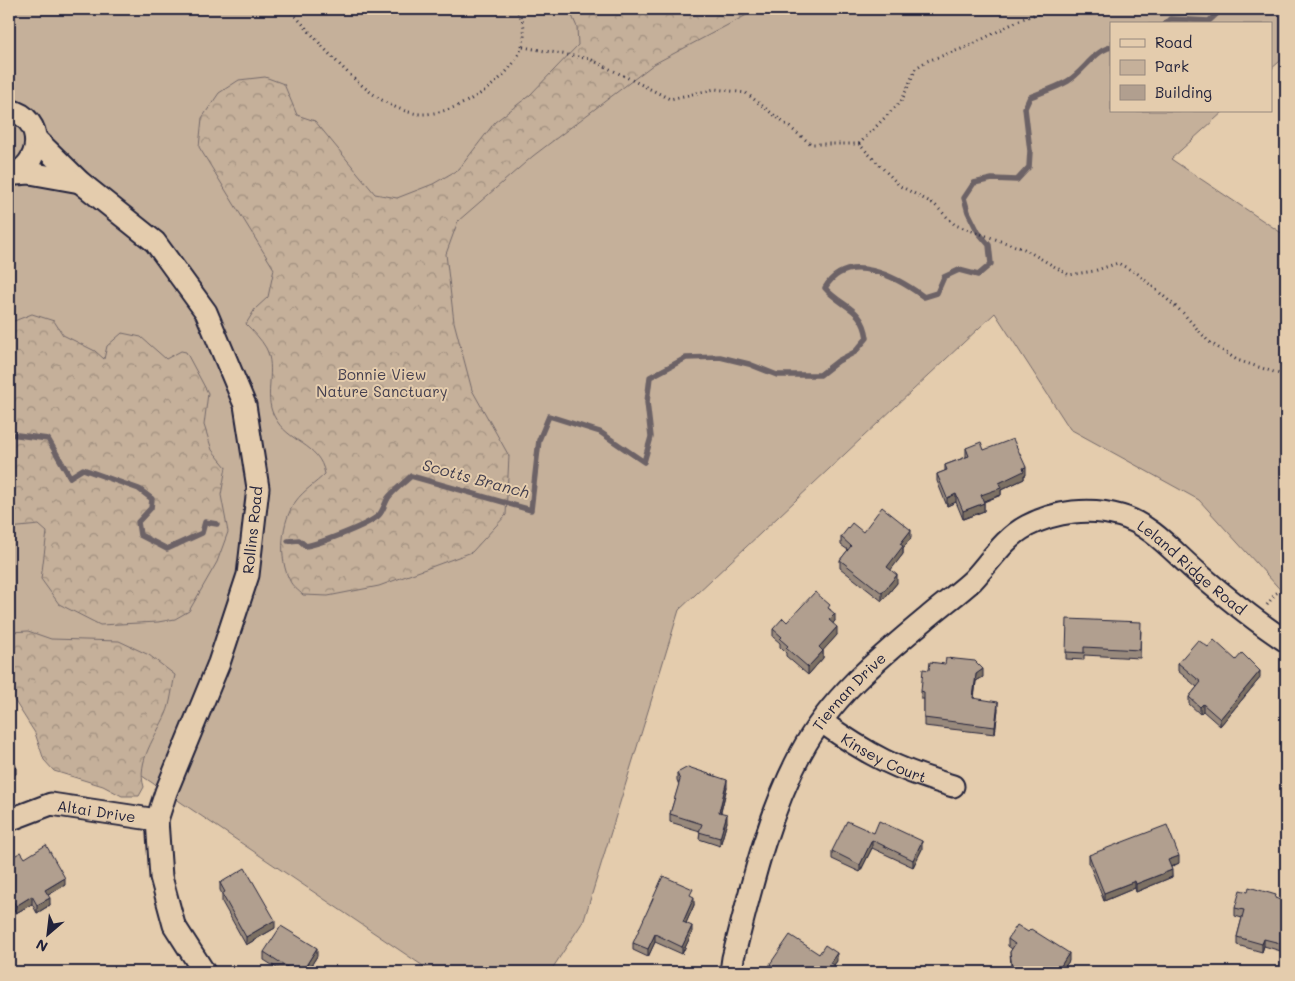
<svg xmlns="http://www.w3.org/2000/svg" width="1295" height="981" viewBox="0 0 1295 981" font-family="Mali,sans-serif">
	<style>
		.green { fill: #c5b09a; stroke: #74696a }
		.forest { fill: url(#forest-crowns); stroke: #74696a }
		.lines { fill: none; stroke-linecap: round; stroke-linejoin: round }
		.stream { stroke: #6c6266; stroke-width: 5.5 }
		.minor-casing { stroke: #22223b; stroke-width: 25 }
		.path { stroke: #22223b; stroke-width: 3; stroke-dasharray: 1 4; stroke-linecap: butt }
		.minor { stroke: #e4ccad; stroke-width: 21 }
		.wall { fill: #98897b; stroke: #22223b }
		.shaded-wall { fill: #7c6f64; stroke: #22223b }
		.building { fill: #b19f8f; stroke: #22223b }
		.labels { text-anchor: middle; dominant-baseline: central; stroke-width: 4; stroke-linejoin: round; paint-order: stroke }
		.park-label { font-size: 15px; fill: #433e4e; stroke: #e4ccad }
		.street-label { font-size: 15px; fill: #22223b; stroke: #e4ccad }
		.water-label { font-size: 16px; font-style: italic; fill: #413d4d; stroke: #e4ccad }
	</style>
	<defs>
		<pattern id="forest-crowns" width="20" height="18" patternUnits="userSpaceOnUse" patternTransform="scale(1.25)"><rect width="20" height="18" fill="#c5b09a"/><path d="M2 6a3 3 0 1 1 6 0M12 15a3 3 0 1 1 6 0" fill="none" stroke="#a08f7f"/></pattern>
	</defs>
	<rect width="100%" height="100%" fill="#e4ccad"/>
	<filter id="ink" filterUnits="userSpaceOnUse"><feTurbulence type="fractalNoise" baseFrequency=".02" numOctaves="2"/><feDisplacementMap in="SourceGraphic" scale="10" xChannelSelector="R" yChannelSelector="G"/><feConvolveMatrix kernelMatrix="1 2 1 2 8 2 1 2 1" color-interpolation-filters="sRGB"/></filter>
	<g filter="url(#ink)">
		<path class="green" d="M9,9H1286V56L1271,69V24H1111V111H1224L1171,159L1286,236V596L1199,500L1070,429L995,313L679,610L584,920L550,972H432L9,686Z"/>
		<g class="forest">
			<path d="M569,9H758L654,64L533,156L458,221L446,254L454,322L472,390L509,456L506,515L472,552L379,586L328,596L303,595C299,591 292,586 290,581C278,559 281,520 296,501C303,491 316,483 325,474C319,442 288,444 274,416C263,395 277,369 266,348C261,339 253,331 246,324L255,309L268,297L274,269L199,147L202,118L219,93L239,80L265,77L284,84L297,115L315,121L375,194L397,198L433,184L459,169L495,122L530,95L578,45L577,27Z"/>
			<path d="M32,314L54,321L63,335L95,351L104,359L107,346L122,333L141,337L166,359L181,351L186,352L208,393L204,425L212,450L226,467L221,495L228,532L217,562L189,611L175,619L158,622L100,625L59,604L41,579L47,532L39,525L9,528V323Z"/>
			<path d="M28,631L51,639L119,641L149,655L175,675C172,687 171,703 166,714C156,736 136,761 144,787L139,796H122L103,786L54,771L44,760L35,733L9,692V636L10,632Z"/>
		</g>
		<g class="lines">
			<g class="stream">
				<path d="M1165,24L1170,19L1209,21L1222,9"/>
				<path d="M9,436L10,434L48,439L70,477L83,469L139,489L152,499L151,508L138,522L140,535L167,549L202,533L205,522L217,524"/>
				<path d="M288,541L299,540L306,546C321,543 369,525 379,515C383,511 385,503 388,498C394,490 404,483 411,476L531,510L539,440L549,416L600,432L644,462L651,437L647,402L650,377L686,358L720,357L749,364L777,375H820L838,361L855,352L867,338C863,307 842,308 825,288C847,250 897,277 924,297L937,293L944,277L959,270L978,275L991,264L989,245L978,232L968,212L964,198L974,183L992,179L1017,180L1029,167L1030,151L1025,108L1030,97C1042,92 1056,88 1068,81C1083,72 1094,51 1111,47"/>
			</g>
			<g class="minor-casing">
				<g id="minor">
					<path d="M9,110C46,118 43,166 9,176"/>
					<path d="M36,139L80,182L155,242L206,312L245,405L258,488L248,575L219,663L166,792L157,820L161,877L174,925L204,972"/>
					<path d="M16,174L30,173L80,182"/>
					<path id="s1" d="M822,722C868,755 898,770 953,786"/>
					<path id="s2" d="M9,820L51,804L157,820"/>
					<path id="s3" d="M731,972L733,958C751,888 767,817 801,753C830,698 880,657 927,618C942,605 959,593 973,580C990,562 1004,538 1027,526C1056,511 1090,507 1121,516C1152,525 1175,554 1199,574C1227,598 1255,621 1286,641"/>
				</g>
			</g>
			<g class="path">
				<path d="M289,9C321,43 365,103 413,113C456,123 553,58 516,9"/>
				<path d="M523,47L590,59L670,99L715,89L746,93L811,144H859L900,186L934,204L955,225L1024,249L1069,275L1094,271L1118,263L1138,274L1183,313L1208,341L1237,360L1286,376"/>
				<path d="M859,144L902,100L916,68L927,61L967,47L1022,19L1050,9"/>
				<path d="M1267,605L1275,594L1286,587"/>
			</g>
			<use href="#minor" class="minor"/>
		</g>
		<g class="wall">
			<path d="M966,448L984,450L1026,475H1024V479L1001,490V495L984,502V511L963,519L956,502L947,506L937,481V474L945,471V465L966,457Z"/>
			<path d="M863,532L911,538L903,548V554L890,570L897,583L882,601L840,568V560L848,550L841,545V537Z"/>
			<path d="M830,609L835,621L833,623L837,635L823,650V658L808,675L786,656V653L780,647V643L773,637V629L787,622Z"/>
			<path d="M1141,629L1140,658L1084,655V660L1066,659V652Z"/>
			<path d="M1208,647L1236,660L1260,678L1220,726L1203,711L1200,714L1189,704V697L1197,687L1178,671V663Z"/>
			<path d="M983,677L976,681L974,699L998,709L995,734L924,726V699H921V691Z"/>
			<path d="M677,773L727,787L721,812L727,822L720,846L699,839L700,831L670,822V814L679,785L677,780Z"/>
			<path d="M874,833L922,849L913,867L872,848L860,872L832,859V851Z"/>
			<path d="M1089,855L1179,863L1171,867L1172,877L1136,892L1135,888L1104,901L1089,863Z"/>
			<path d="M25,858L65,885L48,895L50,905L37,913L32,904L16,913L9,901V859Z"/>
			<path d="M220,883L275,928L246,945L222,902V894L220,890Z"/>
			<path d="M1248,892L1276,899L1283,905L1286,906V950L1285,949L1284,952L1264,946L1262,952L1237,945V937L1242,918L1235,916V908Z"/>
			<path d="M693,897L694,905L686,923L692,933L682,954L655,942L648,957L633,950V943Z"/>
			<path d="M1008,939L1069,961L1061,972H995L1011,967L1010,952L1012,949L1008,946Z"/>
			<path d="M264,952L317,956L307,972H283L264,960Z"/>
			<path d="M819,954L837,961L834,965L837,972H771L770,971V964Z"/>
		</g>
		<g class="shaded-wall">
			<path d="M1026,467V475H1024V479L1001,490V495L981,502V495L1023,468Z"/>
			<path d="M956,494V502L947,506V498Z"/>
			<path d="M984,503V511L963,519V511Z"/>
			<path d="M911,530V538L903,548V554L887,575V567L900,544Z"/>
			<path d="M897,575V583L882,601V593Z"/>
			<path d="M835,614V621L829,628V620Z"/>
			<path d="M837,627V635L819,655V647Z"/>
			<path d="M823,651V658L808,675V667Z"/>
			<path d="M983,669V677L976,681L973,706V698L976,674Z"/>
			<path d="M1260,671V678L1220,726V719Z"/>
			<path d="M998,702V709L995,734V727Z"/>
			<path d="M1203,704V711L1200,714V707Z"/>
			<path d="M16,766V774L9,777V770Z"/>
			<path d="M727,780V787L719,819V812Z"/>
			<path d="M727,814V822L720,846V838Z"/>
			<path d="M872,840V848L860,872V865Z"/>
			<path d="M922,841V849L913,867V860Z"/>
			<path d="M1179,856V863L1168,868V860Z"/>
			<path d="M1172,870V877L1136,892V884Z"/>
			<path d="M65,878V885L45,897V890Z"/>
			<path d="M1135,881V888L1104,901V893Z"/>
			<path d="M32,896V904L16,913V906Z"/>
			<path d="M694,897V905L683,930V922Z"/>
			<path d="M50,898V905L37,913V905Z"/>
			<path d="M275,920V928L246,945V937Z"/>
			<path d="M692,926V933L682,954V947Z"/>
			<path d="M655,934V942L648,957V949Z"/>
			<path d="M1264,939V946L1262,952V944Z"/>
			<path d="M317,948V956L307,972H302Z"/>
			<path d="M837,953V961L830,970V963Z"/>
			<path d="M1069,953V961L1061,972H1057Z"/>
		</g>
		<g class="building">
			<path d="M1013,439L1026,467L1023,468L1024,471L999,483L1001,488L981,495L984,503L963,511L956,494L947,498L937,474L947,470L945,465L969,456L966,448L981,442L984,450Z"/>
			<path d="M882,507L911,530L900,544L903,546L887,567L897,575L882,593L840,560L851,546L841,537L852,523L863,532Z"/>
			<path d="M815,592L830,605L828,608L835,614L829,620L837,627L819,647L823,651L808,667L786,648L788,646L780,639L782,637L773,629L783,618L787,622Z"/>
			<path d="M1067,619L1141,622L1140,650L1084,647V653L1066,652Z"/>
			<path d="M1198,640L1208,647L1214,640L1236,660L1242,653L1260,671L1220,719L1203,704L1200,707L1189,697L1201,682L1178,663Z"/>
			<path d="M946,658L975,661L983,669L976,674L973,698L998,702L995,727L924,718V692L921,691L923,669L929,670L930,662L945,664Z"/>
			<path d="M9,752L16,766L9,770Z"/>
			<path d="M688,767L727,780L719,812L727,814L720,838L699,832L702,824L670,814L680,780L677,773Z"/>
			<path d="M847,821L874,833L879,821L922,841L913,860L872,840L860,865L832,851Z"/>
			<path d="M1167,825L1179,856L1168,860L1172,870L1136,884L1135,881L1104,893L1089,855Z"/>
			<path d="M46,845L65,878L45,890L50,898L37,905L32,896L16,906L9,893V859L21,852L25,858Z"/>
			<path d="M245,868L275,920L246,937L222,894L225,892L220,883Z"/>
			<path d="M663,876L693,889L690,895L694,897L683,922L692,926L682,947L655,934L648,949L633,943Z"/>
			<path d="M1249,887L1276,895L1275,898L1283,901L1282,904L1286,906V942H1285L1284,944L1264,939L1262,944L1237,937L1244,910L1235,908L1240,890L1248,892Z"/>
			<path d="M1017,925L1028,932L1031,929L1069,953L1057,972L1051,968L1048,972H996L995,971L1012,967L1010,952L1015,944L1008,939Z"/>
			<path d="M281,926L317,948L302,972H295L264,952Z"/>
			<path d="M790,935L819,954L825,945L837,953L830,963L837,967L833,972H781L770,964Z"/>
		</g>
	</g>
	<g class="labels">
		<g class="park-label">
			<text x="382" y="374">Bonnie View<tspan x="382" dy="17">Nature Sanctuary</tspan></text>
		</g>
		<g class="street-label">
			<text transform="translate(252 530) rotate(-84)">Rollins Road</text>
			<text stroke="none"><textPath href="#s3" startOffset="738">Leland Ridge Road</textPath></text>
			<text stroke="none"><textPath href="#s3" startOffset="309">Tiernan Drive</textPath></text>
			<text stroke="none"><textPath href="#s1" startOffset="72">Kinsey Court</textPath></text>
			<text stroke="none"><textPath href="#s2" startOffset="91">Altai Drive</textPath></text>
		</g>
		<g class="water-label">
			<text transform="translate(476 478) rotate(15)">Scotts Branch</text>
		</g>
	</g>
	<rect width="1295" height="981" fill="none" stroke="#e4ccad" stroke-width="30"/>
	<rect x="15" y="15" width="1265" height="951" fill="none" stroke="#22223b" stroke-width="2" filter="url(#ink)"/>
	<rect x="1110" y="22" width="162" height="90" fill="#e4ccad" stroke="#96887f"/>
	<rect x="1120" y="39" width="25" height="8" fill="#e4ccad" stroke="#96887f"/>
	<text x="1155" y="48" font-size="15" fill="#22223b">Road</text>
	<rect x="1120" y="60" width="25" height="15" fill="#c5b09a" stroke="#96887f"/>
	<text x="1155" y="72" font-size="15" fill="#22223b">Park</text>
	<rect x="1120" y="85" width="25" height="15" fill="#b19f8f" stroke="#96887f"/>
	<text x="1155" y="98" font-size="15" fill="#22223b">Building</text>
	<g transform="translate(48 934) rotate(208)" stroke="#e4ccad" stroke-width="4" paint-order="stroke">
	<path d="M0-4L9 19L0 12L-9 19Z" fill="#22223b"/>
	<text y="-8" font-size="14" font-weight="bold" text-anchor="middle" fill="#22223b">N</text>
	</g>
</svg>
